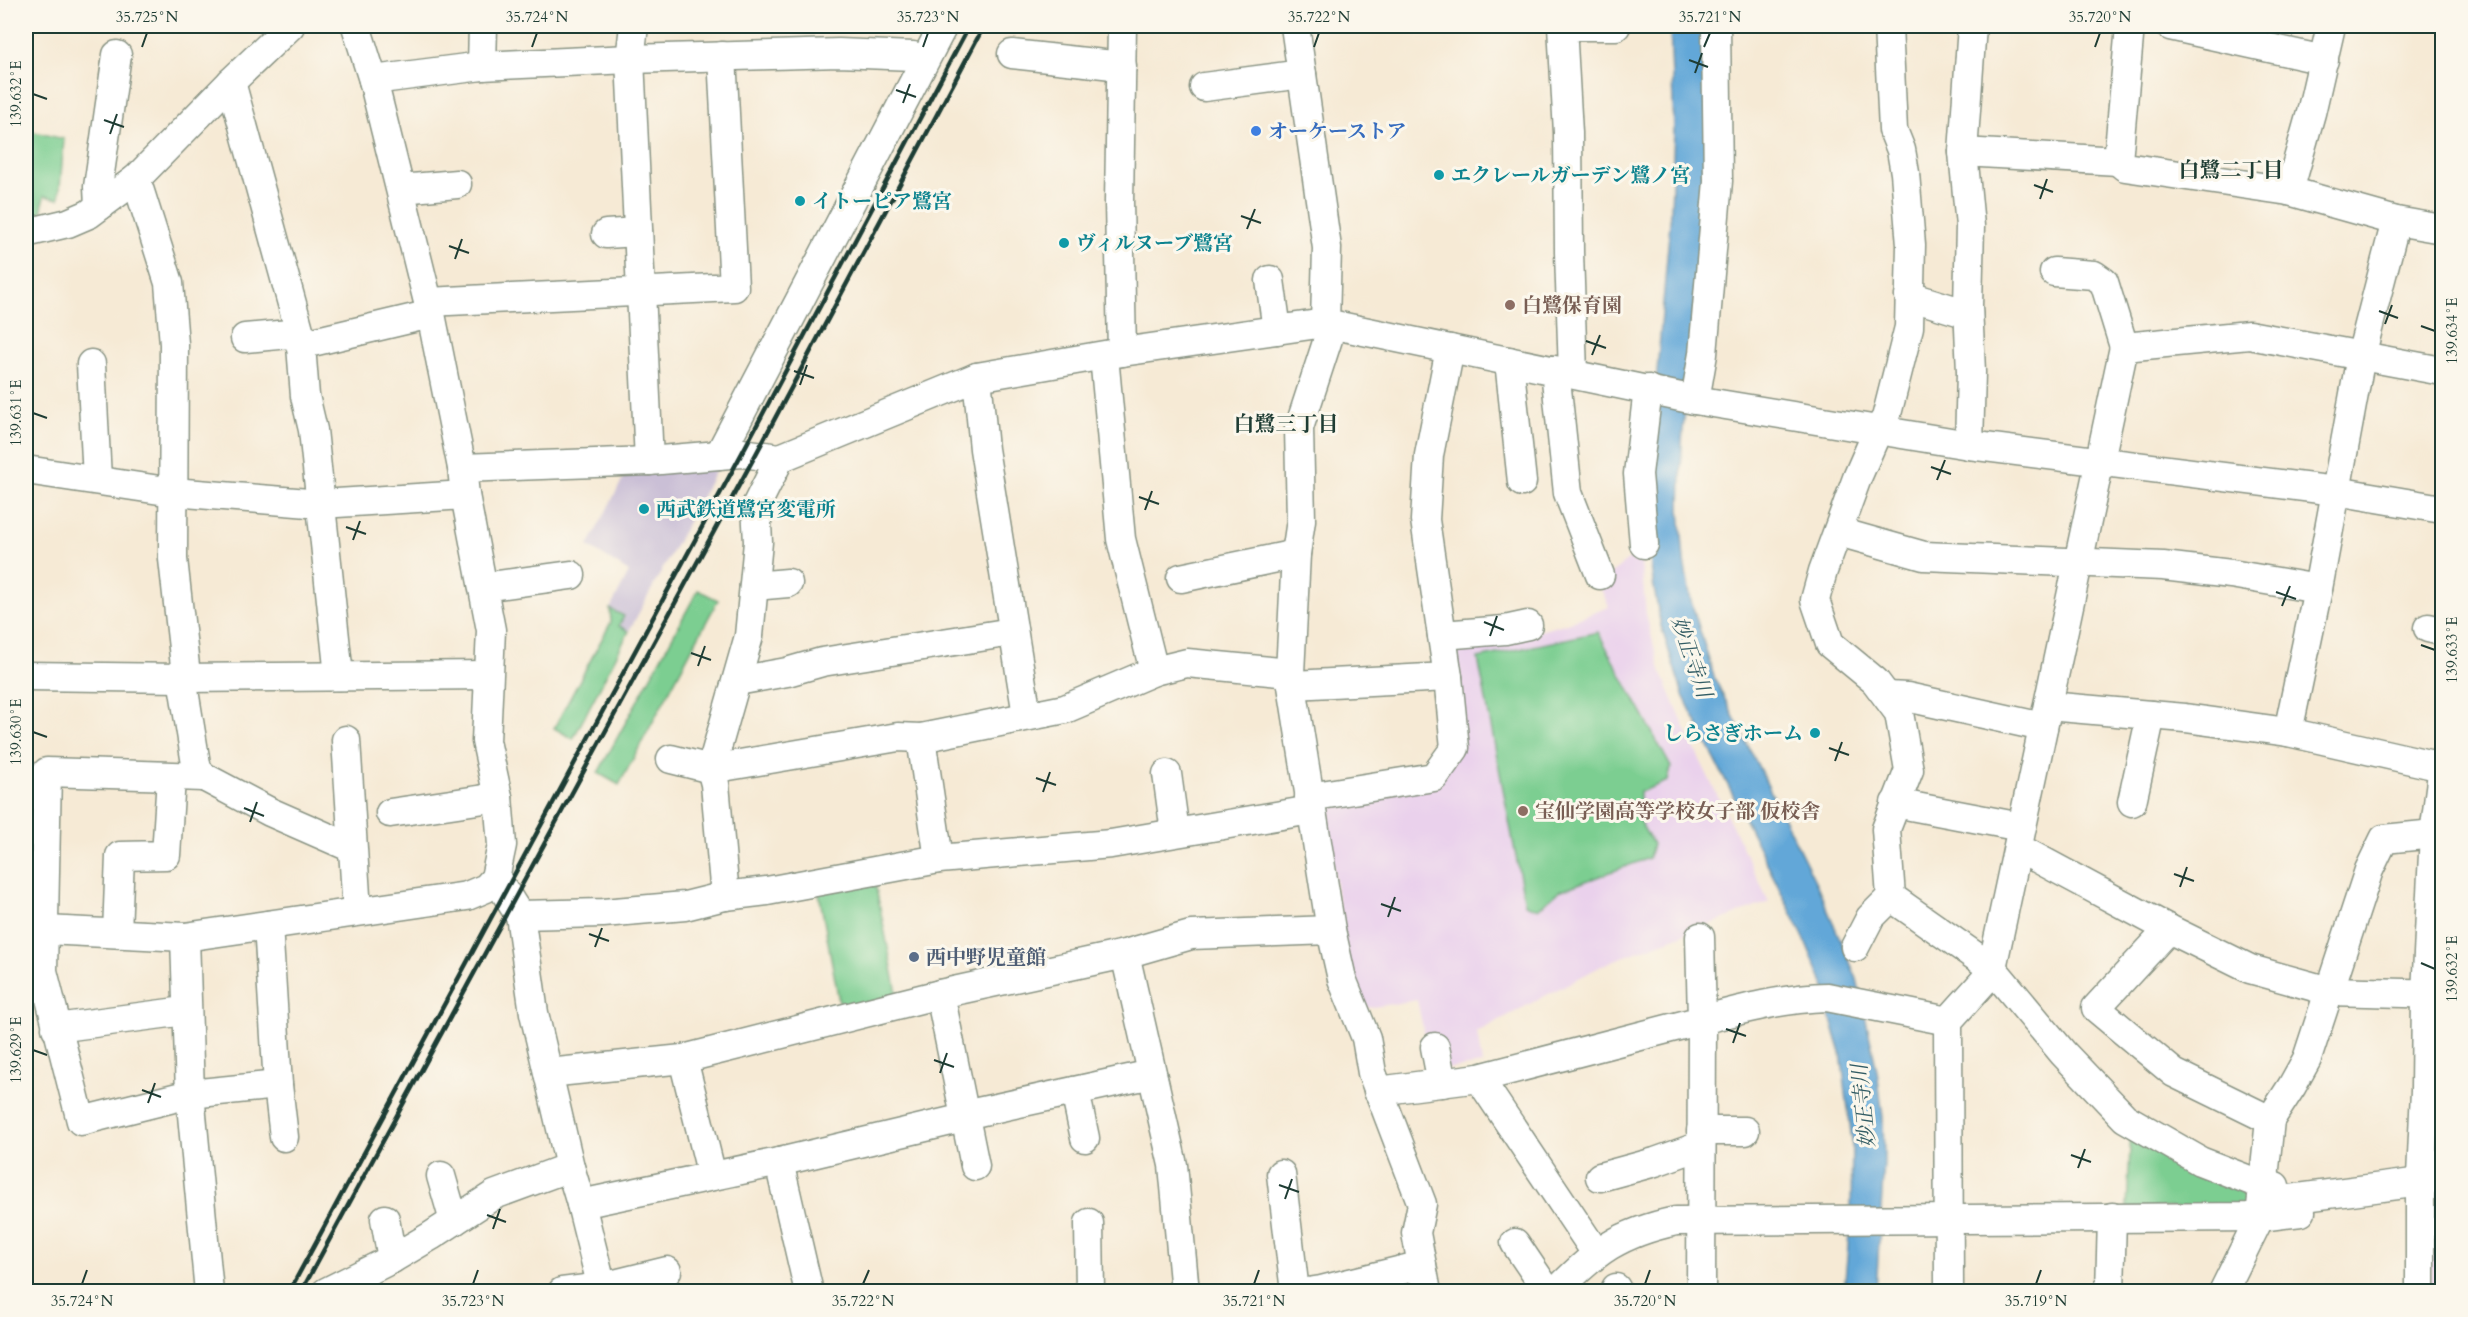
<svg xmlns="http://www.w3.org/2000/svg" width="2468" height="1317" viewBox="0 0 2468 1317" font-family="Cardo,'Noto Serif JP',serif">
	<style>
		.built { fill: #ead1ec }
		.industrial { fill: #cabfd6 }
		.green { fill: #7bce91; stroke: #4d8662; stroke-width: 1.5 }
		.water { fill: #62a7d8; stroke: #407286; stroke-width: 1.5 }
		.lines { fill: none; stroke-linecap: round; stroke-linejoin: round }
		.minor-casing { stroke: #8a9484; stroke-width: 31 }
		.minor { stroke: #fff; stroke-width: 28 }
		.rail { stroke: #1f3d34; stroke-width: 4.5 }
		.ticks { fill: none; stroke: #1f3d34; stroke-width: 2 }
		.shop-dot { fill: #3f7fe0; stroke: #fbf7ec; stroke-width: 2 }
		.culture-dot { fill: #0f9aa8; stroke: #fbf7ec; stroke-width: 2 }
		.education-dot { fill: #8d6e63; stroke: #fbf7ec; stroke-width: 2 }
		.service-dot { fill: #5c6f8a; stroke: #fbf7ec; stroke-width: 2 }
		.labels { text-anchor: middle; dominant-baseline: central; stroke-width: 6; stroke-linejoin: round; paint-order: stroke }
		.shop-label { font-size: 20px; font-weight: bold; fill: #366cbe; stroke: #fbf7ec; text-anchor: start }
		.culture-label { font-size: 20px; font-weight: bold; fill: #0d838f; stroke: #fbf7ec; text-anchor: start }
		.education-label { font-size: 20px; font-weight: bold; fill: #785e54; stroke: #fbf7ec; text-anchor: start }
		.service-label { font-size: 20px; font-weight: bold; fill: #4e5e75; stroke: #fbf7ec; text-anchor: start }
		.neighbourhood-label { font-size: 21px; font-weight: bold; fill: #1f3d34; stroke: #fbf7ec }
		.water-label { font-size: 21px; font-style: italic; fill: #335d65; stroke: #fbf7ec }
		.neatline { fill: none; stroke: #1f3d34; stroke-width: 2 }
		.ticks-label { font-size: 15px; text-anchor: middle; fill: #1f3d34 }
	</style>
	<rect width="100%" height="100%" fill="#fbf7ec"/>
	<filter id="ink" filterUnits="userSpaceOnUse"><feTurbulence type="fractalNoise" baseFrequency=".0167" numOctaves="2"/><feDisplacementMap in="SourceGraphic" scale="12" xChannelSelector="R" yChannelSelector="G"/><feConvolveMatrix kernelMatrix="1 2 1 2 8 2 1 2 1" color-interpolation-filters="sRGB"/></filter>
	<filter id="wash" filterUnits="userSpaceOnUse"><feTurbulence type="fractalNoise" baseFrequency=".008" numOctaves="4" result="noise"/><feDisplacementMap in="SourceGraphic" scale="24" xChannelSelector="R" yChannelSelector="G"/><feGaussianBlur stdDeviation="1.35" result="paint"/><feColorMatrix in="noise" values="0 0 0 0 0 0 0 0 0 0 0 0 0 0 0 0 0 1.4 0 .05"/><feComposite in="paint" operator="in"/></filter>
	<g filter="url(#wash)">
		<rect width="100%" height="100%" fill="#f6ead5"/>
		<g class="built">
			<path d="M1640,551L1646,614L1659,667L1687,733L1769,902L1607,963L1477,1032L1482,1064L1432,1071L1417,1000L1367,1008L1349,974L1324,804L1440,784L1457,642L1529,634L1564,624L1609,607L1598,583Z"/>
			<path d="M2442,1201V1291L2430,1292L2431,1215L2438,1203Z"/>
		</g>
		<path class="industrial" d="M720,463L629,631L619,626L624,616L610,609L629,572L588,546L628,469Z"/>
		<g class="green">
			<path d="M26,130L64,139L59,199L44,196L40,223L26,226Z"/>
			<path d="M698,590L718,600L619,785L598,773Z"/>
			<path d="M610,609L624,616L619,626L629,631L573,739L554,728L611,622Z"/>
			<path d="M1598,632L1671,767L1668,781L1640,792V822L1653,844L1649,858L1559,891L1538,909L1525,904L1478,658Z"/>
			<path d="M874,878L898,998L841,1012L818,888Z"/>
			<path d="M2131,1129L2249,1187L2245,1207L2127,1208Z"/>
		</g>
		<path class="water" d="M1670,26H1706L1708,145L1682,442L1680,510L1684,561L1691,601L1714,677L1817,885L1857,979L1877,1071L1883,1117L1884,1161L1876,1291H1844L1851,1213L1852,1141L1841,1053L1827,1006L1826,990L1803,936L1683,695L1661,626L1654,588L1649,551L1656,383L1671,211L1674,129Z"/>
	</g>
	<g filter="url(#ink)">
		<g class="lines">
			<g class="minor-casing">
				<g id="minor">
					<path d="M634,26L630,59L649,461"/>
					<path d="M1295,26L1327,248L1325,323L1328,339L1299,428L1301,520L1296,554L1290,673L1331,930L1342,979L1366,1038L1372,1073L1422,1204L1416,1233L1427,1292"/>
					<path d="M1562,26L1568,133L1569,252L1573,374"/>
					<path d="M1562,26H1616"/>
					<path d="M1888,26L1893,130L1901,150L1905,173L1911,245L1909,327L1886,418L1878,430L1857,478L1823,571L1815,600L1830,644L1875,681L1899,713L1909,770L1886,829L1891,897L1992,968L2063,1053L2125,1118L2200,1161L2262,1185L2275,1186L2274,1201L2421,1182L2442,1176"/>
					<path d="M2130,26L2118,161L2125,167L2289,191L2396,221L2442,229"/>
					<path d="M2170,26L2324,60"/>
					<path d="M1012,54L1122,66"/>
					<path d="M482,66L483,26"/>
					<path d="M373,80L482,66L630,59L839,53L913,56L924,61"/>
					<path d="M231,82L300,333L305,396L313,430L339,676"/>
					<path d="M1204,87L1302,74"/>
					<path d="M1963,152L2118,161"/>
					<path d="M136,179L169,283L174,344L173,559L185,666L182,678L197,770L204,777L270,812L352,848"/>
					<path d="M401,189L457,184"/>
					<path d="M2289,191L2311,113L2331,26"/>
					<path d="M99,206L98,187L117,55"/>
					<path d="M26,233L68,223L89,214L136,179L231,82L290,26"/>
					<path d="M606,234L638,232"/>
					<path d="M2054,272L2094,275L2104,282L2124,347"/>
					<path d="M1270,280L1277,330"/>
					<path d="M1909,296L1968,314"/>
					<path d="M428,302L734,287L722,56"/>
					<path d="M245,338L300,333"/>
					<path d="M300,345L431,314"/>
					<path d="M1122,352L1119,202L1122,26"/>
					<path d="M1104,356L1121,539L1154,671"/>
					<path d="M1509,361L1522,482"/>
					<path d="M91,364L97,479"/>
					<path d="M1555,370L1568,493L1600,575"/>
					<path d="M977,377L984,449L1027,715"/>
					<path d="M1695,400L1703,354L1718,181L1716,26"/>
					<path d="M1969,445L1971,372L1968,306L1970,226L1963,152L1972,26"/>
					<path d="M719,455L943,26"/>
					<path d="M462,468L649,461L742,453L780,458L977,377L1122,352L1325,323L1695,400L1969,445L2336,491L2442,509"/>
					<path d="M26,470L173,492L321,504L465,495"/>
					<path d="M1839,532L1924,556L2163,566L2231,574L2318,589"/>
					<path d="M1644,544L1638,474L1648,389"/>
					<path d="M1181,578L1296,554"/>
					<path d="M754,586L788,583"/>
					<path d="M483,587L571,575"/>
					<path d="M2428,628L2442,631"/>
					<path d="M1442,635L1505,630L1528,625"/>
					<path d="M26,676L182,678L488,675"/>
					<path d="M737,681L787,672L822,662L1012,632"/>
					<path d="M1293,685L1448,677"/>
					<path d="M1888,696L1907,697L2043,727"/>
					<path d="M2048,706L2185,718L2288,732L2442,767"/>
					<path d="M2288,732L2318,589L2361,356L2396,221"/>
					<path d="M921,738L939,859"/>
					<path d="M346,740L357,911"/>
					<path d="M671,759L711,769L898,737L921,738L1065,709L1154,671L1187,663L1290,673"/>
					<path d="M1167,774L1175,832"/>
					<path d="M204,777L47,772L43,971L81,1121L190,1094L278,1085"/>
					<path d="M1309,797L1434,777L1455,748L1448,677L1425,520L1429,455L1450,349"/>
					<path d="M2132,802L2151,715"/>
					<path d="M1895,803L2021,827"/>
					<path d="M390,813L498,797"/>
					<path d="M2018,848L2169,929L2250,969L2329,991L2442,994"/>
					<path d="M495,878C505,889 510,903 520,915L534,1013L570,1167L581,1204L603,1292"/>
					<path d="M725,896L715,784L711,769L749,636L758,542L756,506L780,458"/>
					<path d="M520,915L603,913L685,906L725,896L767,891L939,859L1111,844L1311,810"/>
					<path d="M268,925L278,1085L284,1137"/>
					<path d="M26,929L185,937L467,896L486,888L495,878L502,845L498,797L486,741L491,630L465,495L462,468L431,314L373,80L356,26"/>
					<path d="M2169,929L2096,1008L2174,1073L2270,1120"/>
					<path d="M117,933L120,856L166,855L171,778"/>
					<path d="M185,937L190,1094L209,1292"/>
					<path d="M1855,947L1870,918L1891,897"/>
					<path d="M1125,954L1173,1165L1185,1292"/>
					<path d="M940,994L975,1166"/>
					<path d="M56,1028L185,1011"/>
					<path d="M1435,1047L1442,1083"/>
					<path d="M683,1059L712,1176"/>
					<path d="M548,1073L683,1059L940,994L1125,954L1191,935L1331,930"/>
					<path d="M1479,1078L1596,1253"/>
					<path d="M1075,1091L1085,1138"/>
					<path d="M1378,1091L1479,1078L1702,1020L1700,937"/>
					<path d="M1701,1131H1745"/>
					<path d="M779,1162L809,1292"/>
					<path d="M1281,1174L1295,1292"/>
					<path d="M441,1176L454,1221"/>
					<path d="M1600,1177L1655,1162L1700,1146"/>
					<path d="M581,1204L779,1162L964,1118L978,1112L1152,1074"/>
					<path d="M385,1219L392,1259"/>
					<path d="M1089,1223L1090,1292"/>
					<path d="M1515,1243L1548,1292"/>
					<path d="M326,1292L392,1259L431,1236L494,1195L570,1167"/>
					<path d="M562,1292L602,1287L667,1271"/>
					<path d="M1308,1292L1321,1290L1422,1265"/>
					<path d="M1556,1292C1595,1251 1620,1233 1676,1221L2260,1217L2301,1212"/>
					<path d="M1616,1292V1288"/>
					<path d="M1701,1292L1702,1020C1743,1009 1784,998 1827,997L1948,1021"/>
					<path d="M1949,1292L1948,1021L1984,981L1992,968L2124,347L2249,335L2442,371"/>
					<path d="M2110,1292L2112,1217"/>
					<path d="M2223,1292L2260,1217L2270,1120L2292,1086L2307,1059L2369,870L2384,839L2434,834"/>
					<path d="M2420,1292V1198L2425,1091L2426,993L2434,834L2442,773"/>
				</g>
			</g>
			<use href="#minor" class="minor"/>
			<g class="rail">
				<path d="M289,1292L742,453L969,26"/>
				<path d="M301,1292L756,454L984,26"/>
			</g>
		</g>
	</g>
	<path class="ticks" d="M142,47L147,33M532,47L537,33M923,47L928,33M1314,47L1319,33M1704,47L1710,33M2095,47L2100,33M1689,60L1708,67M1695,73L1702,53M896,90L916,97M33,94L47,99M903,103L910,84M104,120L124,127M110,134L117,114M2034,185L2053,192M2040,199L2047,179M1241,216L1261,223M1247,229L1255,209M449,246L469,253M455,259L462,239M2379,311L2398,318M2385,324L2392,305M2421,326L2435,331M1586,341L1606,348M1592,355L1600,335M794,371L814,378M800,385L807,365M33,413L47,418M1931,467L1951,474M1937,480L1945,460M1139,497L1159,504M1145,510L1152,491M346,527L366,534M353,540L360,521M2276,592L2296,599M2282,606L2290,586M1484,622L1504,630M1490,636L1497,616M2421,645L2435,650M691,653L711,660M698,666L705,646M33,732L47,737M1829,748L1849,755M1835,761L1842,742M1036,778L1056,785M1043,792L1050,772M244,808L264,816M250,822L257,802M2174,874L2194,881M2180,887L2187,867M1381,904L1401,911M1388,917L1395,897M589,934L609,941M595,947L602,928M2421,963L2435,969M1726,1029L1746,1036M1733,1043L1740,1023M33,1050L47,1055M934,1060L954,1067M940,1073L947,1053M142,1090L161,1097M148,1103L155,1083M2071,1155L2091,1162M2078,1168L2085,1149M1279,1185L1299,1192M1285,1199L1292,1179M487,1215L506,1222M493,1229L500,1209M82,1284L87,1270M473,1284L478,1270M863,1284L869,1270M1254,1284L1259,1270M1645,1284L1650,1270M2036,1284L2041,1270"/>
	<circle class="shop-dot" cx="1256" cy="131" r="6"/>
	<g class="culture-dot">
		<circle cx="1439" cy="175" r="6"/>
		<circle cx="800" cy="201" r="6"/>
		<circle cx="1064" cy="243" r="6"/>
		<circle cx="644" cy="509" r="6"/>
		<circle cx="1815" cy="733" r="6"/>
	</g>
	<g class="education-dot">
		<circle cx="1510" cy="305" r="6"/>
		<circle cx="1523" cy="811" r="6"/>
	</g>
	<circle class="service-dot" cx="914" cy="957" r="6"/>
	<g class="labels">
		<g class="shop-label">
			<text x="1268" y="131">オーケーストア</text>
		</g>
		<g class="culture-label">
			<text x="1451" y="175">エクレールガーデン鷺ノ宮</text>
			<text x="812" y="201">イトーピア鷺宮</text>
			<text x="1076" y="243">ヴィルヌーブ鷺宮</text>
			<text x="656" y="509">西武鉄道鷺宮変電所</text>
			<text x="1803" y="733" text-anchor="end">しらさぎホーム</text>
		</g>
		<g class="education-label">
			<text x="1522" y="305">白鷺保育園</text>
			<text x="1535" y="811">宝仙学園高等学校女子部 仮校舎</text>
		</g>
		<g class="service-label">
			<text x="926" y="957">西中野児童館</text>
		</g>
		<g class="neighbourhood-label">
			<text x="2231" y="170">白鷺二丁目</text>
			<text x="1286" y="424">白鷺三丁目</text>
		</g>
		<g class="water-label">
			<text transform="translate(1691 657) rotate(71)">妙正寺川</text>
			<text transform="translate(1864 1106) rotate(-96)">妙正寺川</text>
		</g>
	</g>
	<rect width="2468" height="1317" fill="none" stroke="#fbf7ec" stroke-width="66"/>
	<rect x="33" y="33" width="2402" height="1251" class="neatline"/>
	<g class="ticks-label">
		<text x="147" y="22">35.725°N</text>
		<text x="537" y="22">35.724°N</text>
		<text x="928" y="22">35.723°N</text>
		<text x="1319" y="22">35.722°N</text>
		<text x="1710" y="22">35.721°N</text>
		<text x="2100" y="22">35.720°N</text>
		<text transform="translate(16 94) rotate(-90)" y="5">139.632°E</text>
		<text transform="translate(2452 331) rotate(-90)" y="5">139.634°E</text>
		<text transform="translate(16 413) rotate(-90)" y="5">139.631°E</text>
		<text transform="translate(2452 650) rotate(-90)" y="5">139.633°E</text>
		<text transform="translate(16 732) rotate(-90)" y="5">139.630°E</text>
		<text transform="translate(2452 969) rotate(-90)" y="5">139.632°E</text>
		<text transform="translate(16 1050) rotate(-90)" y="5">139.629°E</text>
		<text x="82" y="1306">35.724°N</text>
		<text x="473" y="1306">35.723°N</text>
		<text x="863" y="1306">35.722°N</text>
		<text x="1254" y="1306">35.721°N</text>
		<text x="1645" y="1306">35.720°N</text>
		<text x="2036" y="1306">35.719°N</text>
	</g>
</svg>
